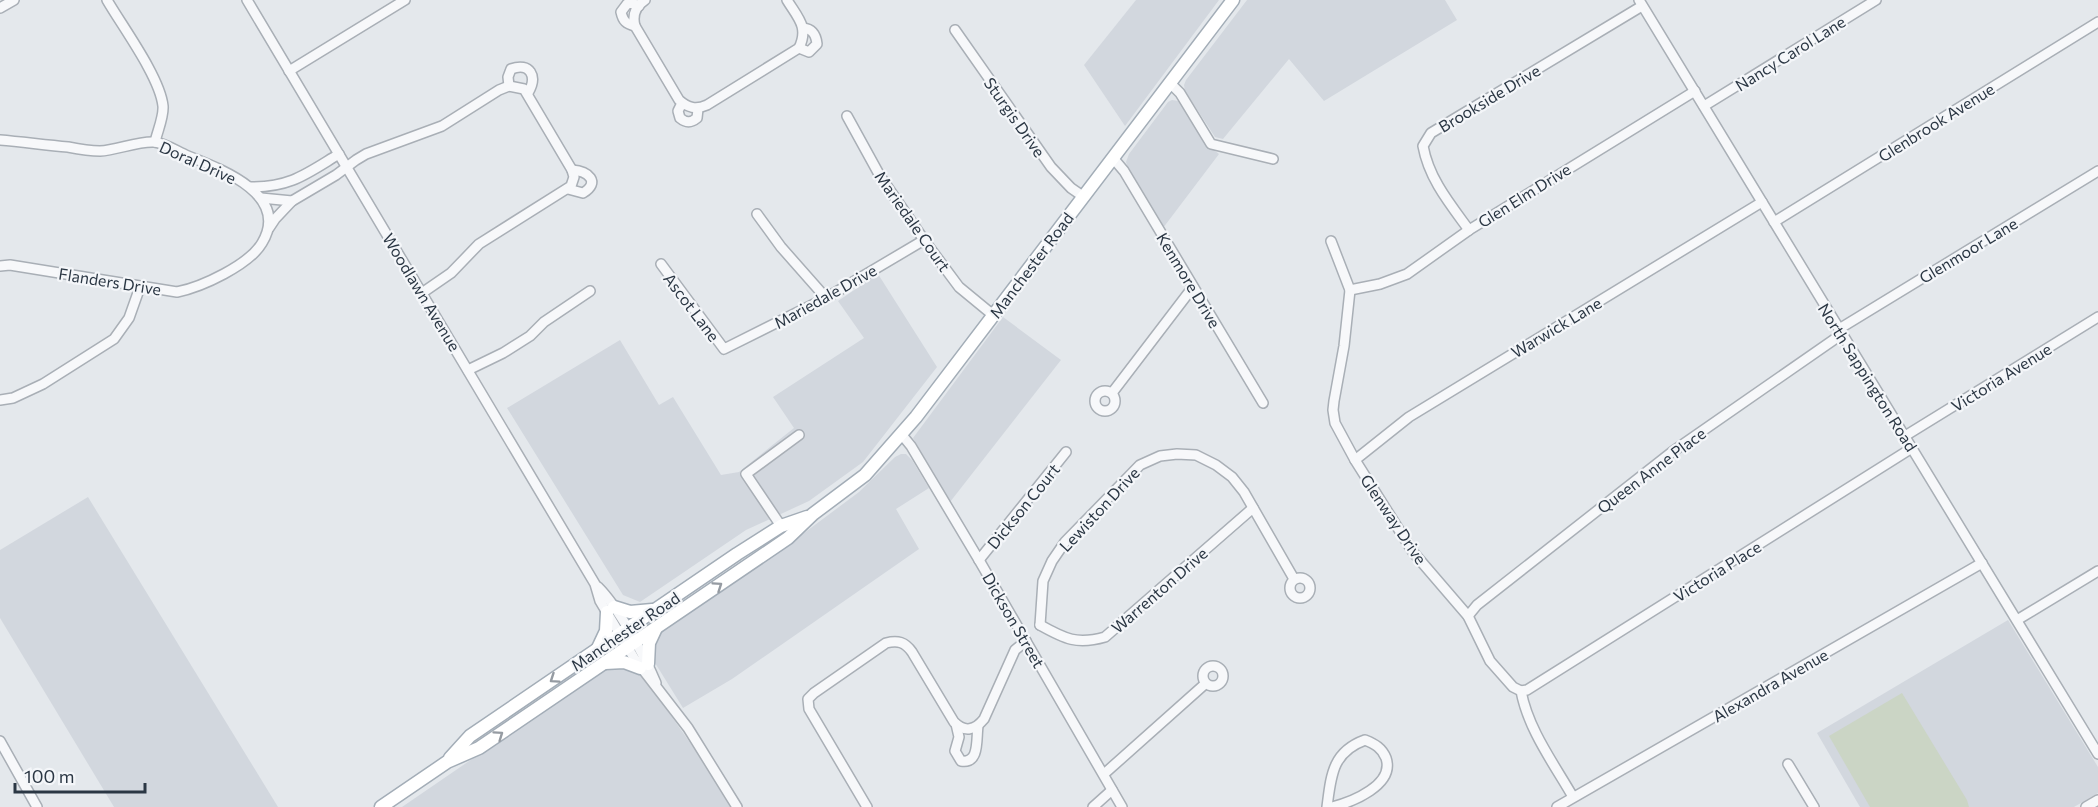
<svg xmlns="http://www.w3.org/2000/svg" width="2098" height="807" viewBox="0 0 2098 807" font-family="Commissioner,sans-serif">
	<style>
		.built { fill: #d2d7de }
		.green { fill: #cbd5c5 }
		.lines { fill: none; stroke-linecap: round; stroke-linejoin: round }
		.minor-casing { stroke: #a9afb6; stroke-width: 12 }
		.major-casing { stroke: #a3adb7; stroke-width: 15 }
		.minor { stroke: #f7f8fa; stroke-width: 9 }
		.major { stroke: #fff; stroke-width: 12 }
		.oneway { stroke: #959ba2 }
		.labels { text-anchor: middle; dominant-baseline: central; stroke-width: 4.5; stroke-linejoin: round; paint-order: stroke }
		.street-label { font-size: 16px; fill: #2b3744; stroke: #f4f6f9 }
	</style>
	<rect width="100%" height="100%" fill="#e4e8ec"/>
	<g class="built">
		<path d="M1136,0H1219L1125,126L1084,65Z"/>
		<path d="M1247,0H1445L1457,20L1324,101L1289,59L1223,139L1215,137L1185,91L1184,85L1186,80Z"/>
		<path d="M1172,100L1178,101L1182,105L1207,145L1219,154L1163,228L1128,168L1126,162L1129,154L1168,102Z"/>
		<path d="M878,274L937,367L863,462L809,501L746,530L640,602L623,595L507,408L620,340L659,405L673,397L721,475L739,472L794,428L773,397L864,338L838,301Z"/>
		<path d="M1003,317L1061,360L950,502L913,438Z"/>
		<path d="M901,454H906L912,460L929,488L896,509L919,549L732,679L683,708L652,658L653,642L658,634L666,626L792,542L859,492L895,457Z"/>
		<path d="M88,497L278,807H114L0,618V550Z"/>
		<path d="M2008,620L2098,767V793L2074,807H1860L1817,733Z"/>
		<path d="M623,665L639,673L646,680L700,757L731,807H402L602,670Z"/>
	</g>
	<path class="green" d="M1902,693L1967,800L1969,807H1870L1829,736Z"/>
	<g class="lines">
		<g class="minor-casing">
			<g id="minor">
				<path d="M107,0C122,26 160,77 163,106C164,117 157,132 155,142"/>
				<path d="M247,0L595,584L600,601L634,658L688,728L737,807"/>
				<path d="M645,0C636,6 632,15 635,26L679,100C688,108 696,110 707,105L799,48C809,27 798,18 787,0"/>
				<path d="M1639,0L2098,754"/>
				<path d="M0,8L14,0"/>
				<path d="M635,26C626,24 623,21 621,12L627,4L632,3L639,6"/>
				<path d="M955,30L1051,167L1071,188L1084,197"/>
				<path d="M799,48L809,52L817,44C816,35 813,29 803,28"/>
				<path d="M289,71L405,0"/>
				<path d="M1170,83L1180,93L1211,144L1273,159"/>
				<path d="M509,86L508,77L511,69C530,62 538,76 528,93"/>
				<path d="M682,103L678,111L680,118C686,123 691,123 697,118L698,109"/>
				<path d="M1704,106L1876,0"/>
				<path d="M847,116L880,176L924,240L959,287L993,315"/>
				<path d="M0,140C23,142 45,145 68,147C78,149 90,151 100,151C117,150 138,141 154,142C165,143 178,152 188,156C221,169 291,195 262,243C249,265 202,287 177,292L10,265L0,266"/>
				<path d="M1113,158L1124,171L1263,403"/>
				<path d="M251,187C291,187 306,174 339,154"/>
				<path d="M568,189L583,193C601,182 588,171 572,170"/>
				<path d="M261,198L292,201"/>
				<path d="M757,214L781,247L826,298"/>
				<path d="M1774,222L2098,22"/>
				<path d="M269,228L275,219L292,201L336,175L356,160L366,154L442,126L499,90L509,86L524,89L572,170L574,177L571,186L479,244L451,273L422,293"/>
				<path d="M1469,230C1450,204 1429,179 1423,146L1431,133L1642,6"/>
				<path d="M1331,241L1350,290L1344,346L1334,401L1333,410L1335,423L1355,460L1413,552L1468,616L1490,661L1513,687L1521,691C1528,729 1554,764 1573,797"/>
				<path d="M661,264L724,349L826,298L924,240"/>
				<path d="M1350,290L1380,284L1407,274L1469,230L1695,91"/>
				<path d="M1839,329L2098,171"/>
				<path d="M468,370L503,353L530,336L544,322L590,291"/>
				<circle cx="1105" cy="401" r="10"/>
				<path d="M1112,393L1193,287"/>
				<path d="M0,400L13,398L43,384L114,339L129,318L140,287"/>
				<path d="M902,435L911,446L979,560L1122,807"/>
				<path d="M1905,436L2098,317"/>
				<path d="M1355,460L1409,417L1762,202"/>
				<path d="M781,526L746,474L799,435"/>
				<path d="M979,560L1066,452"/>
				<circle cx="1300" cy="588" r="10"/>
				<path d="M598,587C619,608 644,655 656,683"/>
				<path d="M1468,616L1477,605L1672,452L1842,334"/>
				<path d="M2017,620L2098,571"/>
				<path d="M1040,625L1043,581L1052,561L1065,542L1140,465L1160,456L1177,454L1196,455L1216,465L1232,477L1244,492L1294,579"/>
				<path d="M1040,625C1065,639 1077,645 1105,637L1253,508"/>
				<circle cx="1213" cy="676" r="10"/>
				<path d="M1521,691L1527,690L1912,448"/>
				<path d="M956,724L959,737L955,751L961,761C980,764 976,739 978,726"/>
				<path d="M0,741L37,807"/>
				<path d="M1788,764L1814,807"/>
				<path d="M1104,774L1205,684"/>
				<path d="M867,807L809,709L808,699L814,693L886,643C898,640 905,642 912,652L954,722C965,733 975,730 984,719L1015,650L1026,641"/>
				<path d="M1093,807L1112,790"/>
				<path d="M1327,807C1331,776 1332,752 1365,740C1375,744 1382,748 1386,758C1395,785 1352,802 1332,807"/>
				<path d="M1557,807L1982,563"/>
				<path d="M2086,807L2098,800"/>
			</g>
		</g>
		<g class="major-casing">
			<g id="major">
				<path d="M614,607L630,612L652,610"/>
				<path d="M598,648L606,631L607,612"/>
				<path d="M605,663L624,662L640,668"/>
				<path d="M648,664L649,643L656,628"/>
				<path d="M450,758L470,736L737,554L781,526L807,517"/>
				<path d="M381,807L447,762L479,748L788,538L813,514L865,475L916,417L1233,0"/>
			</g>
		</g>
		<use href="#minor" class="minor"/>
		<use href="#major" class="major"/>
	</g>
	<defs><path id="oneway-chevron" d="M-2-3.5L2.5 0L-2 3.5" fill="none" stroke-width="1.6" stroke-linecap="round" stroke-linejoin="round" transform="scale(1.5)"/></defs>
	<g class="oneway">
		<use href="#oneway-chevron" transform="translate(718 586) rotate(-34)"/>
		<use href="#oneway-chevron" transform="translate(554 679) rotate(146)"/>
		<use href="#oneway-chevron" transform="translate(499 735) rotate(-35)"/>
	</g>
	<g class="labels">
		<g class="street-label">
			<text transform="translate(1790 53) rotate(-32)">Nancy Carol Lane</text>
			<text transform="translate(1489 98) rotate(-31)">Brookside Drive</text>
			<text transform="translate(1015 117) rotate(55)">Sturgis Drive</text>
			<text transform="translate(1936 122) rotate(-32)">Glenbrook Avenue</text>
			<text transform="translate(198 162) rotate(24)">Doral Drive</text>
			<text transform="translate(1524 195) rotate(-32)">Glen Elm Drive</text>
			<text transform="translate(913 221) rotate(55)">Mariedale Court</text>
			<text transform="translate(1968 250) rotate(-31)">Glenmoor Lane</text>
			<text transform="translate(1031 265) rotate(-53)">Manchester Road</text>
			<text transform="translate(1189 280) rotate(59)">Kenmore Drive</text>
			<text transform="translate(110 281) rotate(9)">Flanders Drive</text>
			<text transform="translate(422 292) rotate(59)">Woodlawn Avenue</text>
			<text transform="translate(825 296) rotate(-29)">Mariedale Drive</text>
			<text transform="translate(692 307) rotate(53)">Ascot Lane</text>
			<text transform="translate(1556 327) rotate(-31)">Warwick Lane</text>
			<text transform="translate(1868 377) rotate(58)">North Sappington Road</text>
			<text transform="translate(2001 377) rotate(-32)">Victoria Avenue</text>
			<text transform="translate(1651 470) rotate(-37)">Queen Anne Place</text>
			<text transform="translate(1023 506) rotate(-51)">Dickson Court</text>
			<text transform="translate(1099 509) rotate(-47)">Lewiston Drive</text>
			<text transform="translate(1394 519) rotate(56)">Glenway Drive</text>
			<text transform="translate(1717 571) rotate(-32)">Victoria Place</text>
			<text transform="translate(1159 590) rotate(-41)">Warrenton Drive</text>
			<text transform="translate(1014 620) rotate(60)">Dickson Street</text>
			<text transform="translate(625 631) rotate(-34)">Manchester Road</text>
			<text transform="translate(1770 685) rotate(-30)">Alexandra Avenue</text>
		</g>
	</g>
	<path d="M15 783v9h130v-9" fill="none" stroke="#2b3744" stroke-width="3"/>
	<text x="24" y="783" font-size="18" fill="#2b3744" stroke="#f4f6f9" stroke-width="4.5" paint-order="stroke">100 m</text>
</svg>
